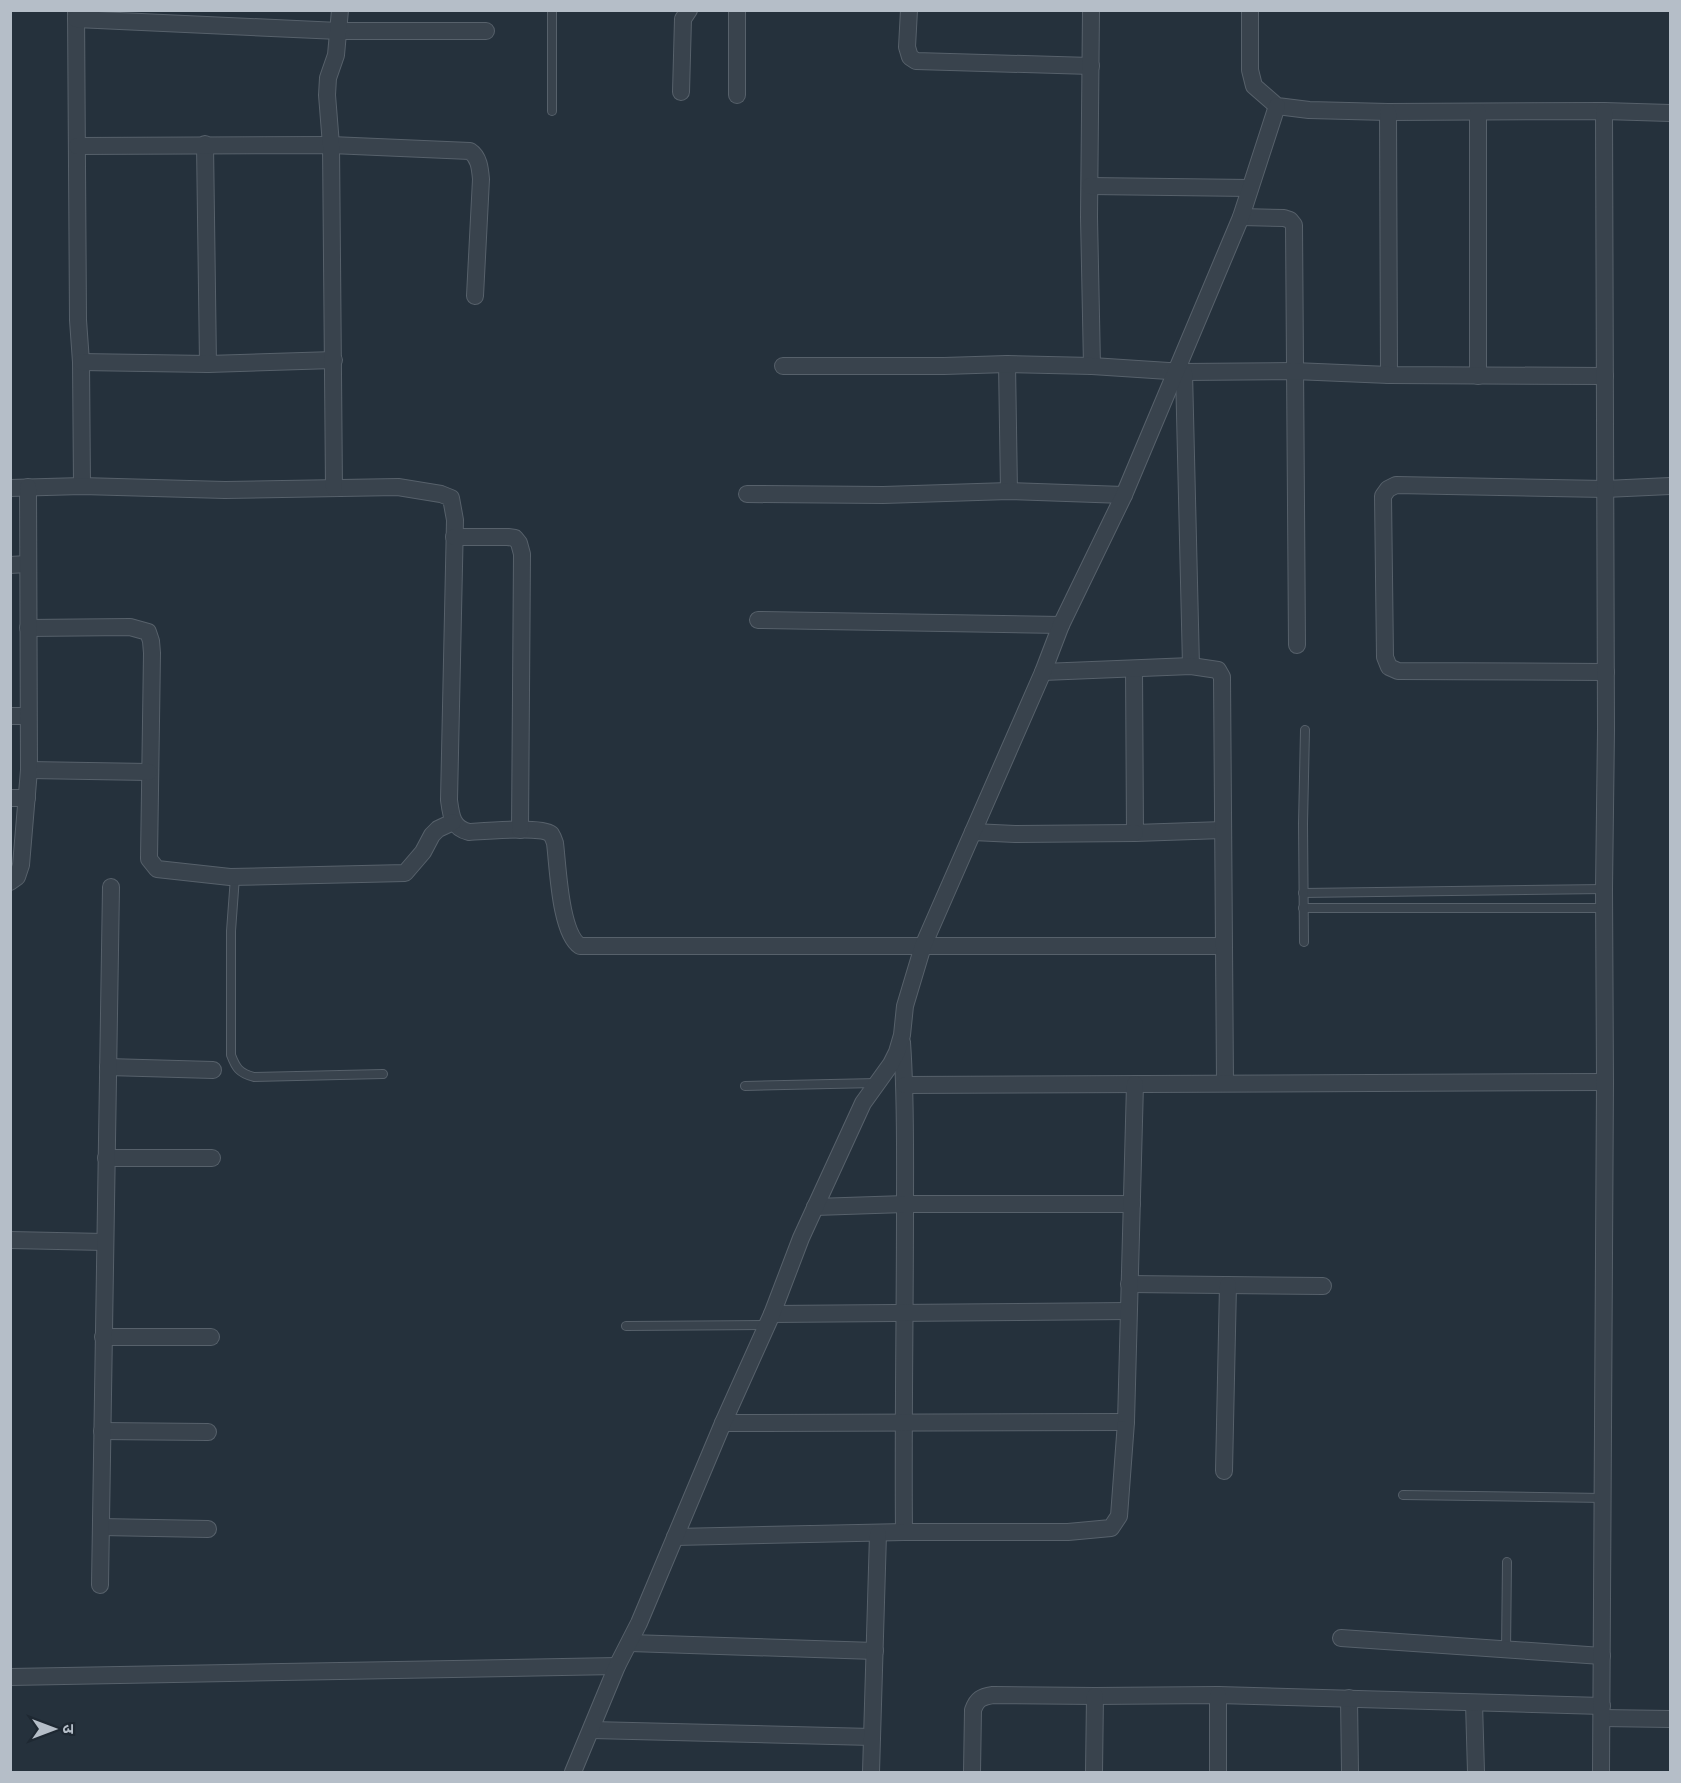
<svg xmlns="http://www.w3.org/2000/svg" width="1681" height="1783" viewBox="0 0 1681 1783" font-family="Roboto,'Noto Sans Devanagari',sans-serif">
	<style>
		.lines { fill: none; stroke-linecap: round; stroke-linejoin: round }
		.service-casing { stroke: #57616b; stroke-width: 10 }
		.minor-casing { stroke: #57616b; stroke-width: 18 }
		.service { stroke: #39434d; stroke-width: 8 }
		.minor { stroke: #39434d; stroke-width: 16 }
	</style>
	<rect width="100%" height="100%" fill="#25313c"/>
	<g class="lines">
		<g class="service-casing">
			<g id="service">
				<path d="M552,10V111"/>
				<path d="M235,877L231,931V1055C236,1068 239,1073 254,1077L383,1074"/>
				<path d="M1303,893L1604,889"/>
				<path d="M1303,908H1604"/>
				<path d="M1304,942L1303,824L1305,730"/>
				<path d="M745,1086L876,1083"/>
				<path d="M626,1326L767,1325"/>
				<path d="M1403,1495L1603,1498"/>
				<path d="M1506,1651L1507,1562"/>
			</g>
		</g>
		<g class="minor-casing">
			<g id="minor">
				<path d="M76,10L78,320L81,362L82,486"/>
				<path d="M737,10V95"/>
				<path d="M909,10L907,47L910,57L916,61L1091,66"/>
				<path d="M1091,10L1089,217L1092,366"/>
				<path d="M1250,10V70L1254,86L1277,106L1309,110L1388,112L1604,111L1670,113"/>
				<path d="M76,19L339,31H486"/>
				<path d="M681,92L683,19L689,10"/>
				<path d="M1388,112L1389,375"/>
				<path d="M1478,112V376"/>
				<path d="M205,144L208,364"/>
				<path d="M77,146L331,145L470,151C479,157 480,168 481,179L475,296"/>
				<path d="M1090,186L1250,188"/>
				<path d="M1241,217L1284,218L1290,220L1294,225L1297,645"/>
				<path d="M81,362L208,364L334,360"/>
				<path d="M1007,364L1009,491"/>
				<path d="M783,366H944L1007,364L1092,366L1184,372L1294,371L1389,375L1605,376"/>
				<path d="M1184,372L1191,666"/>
				<path d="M10,488L82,486L225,490L398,487L441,494L451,498L455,520L449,800C451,815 452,828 469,832C484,831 541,826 551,834C553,837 554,840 555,843C558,867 560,933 580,946H1223"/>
				<path d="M334,488L331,145L327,95L328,78L336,55L340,10"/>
				<path d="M747,494L883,495L1009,491L1124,495"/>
				<path d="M454,537H508L515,538L519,543L522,554L520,830"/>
				<path d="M10,565L27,564"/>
				<path d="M758,620L1061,625"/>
				<path d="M28,628L130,627L148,632L151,641L152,653L149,859L157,869L230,877L405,873L423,852L432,835L438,829L453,822"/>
				<path d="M1134,669L1135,833L1223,830"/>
				<path d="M1043,672L1191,666L1218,670L1222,677L1225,1082"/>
				<path d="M1606,672L1398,671L1389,667L1385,657L1383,496L1388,489L1396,485L1605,489L1670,486"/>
				<path d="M10,716H27"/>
				<path d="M29,770L149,772"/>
				<path d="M10,798H27"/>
				<path d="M973,832L1015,834L1135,833"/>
				<path d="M10,882L17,877L21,865L29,770L28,487"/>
				<path d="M902,1042C906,1097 905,1152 905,1207C905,1315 903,1424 904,1532"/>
				<path d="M108,1067L213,1070"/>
				<path d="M905,1085L1605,1082"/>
				<path d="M106,1158H212"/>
				<path d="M815,1207L905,1204H1132"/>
				<path d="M10,1240L105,1242"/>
				<path d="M1129,1284L1323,1286"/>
				<path d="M772,1314L1128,1311"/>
				<path d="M103,1337H211"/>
				<path d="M723,1423L1126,1422"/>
				<path d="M102,1431L208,1432"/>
				<path d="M1224,1471L1228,1285"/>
				<path d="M101,1527L208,1529"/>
				<path d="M675,1537L904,1532H1068L1111,1528L1119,1516L1126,1422L1135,1084"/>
				<path d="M100,1585L111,887"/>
				<path d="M1341,1638L1602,1656"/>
				<path d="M630,1643L875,1651"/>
				<path d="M10,1677L617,1666"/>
				<path d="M1349,1698L1350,1772"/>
				<path d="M1474,1703L1476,1772"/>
				<path d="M1602,1718L1670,1719"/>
				<path d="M592,1730L872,1737"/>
				<path d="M573,1772L617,1666L639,1623L723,1423L772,1314L801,1238L863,1103L891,1064L897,1052L902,1035L905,1006L923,946L1043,672L1061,625L1124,495L1241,217L1277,106"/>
				<path d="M871,1772L878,1534"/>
				<path d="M972,1772L973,1710C977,1699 981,1697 993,1695L1095,1696L1218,1695L1602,1706"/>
				<path d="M1094,1772L1095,1696"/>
				<path d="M1218,1772V1695"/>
				<path d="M1601,1772L1605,1082L1604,889L1606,730L1604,111"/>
			</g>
		</g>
		<use href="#service" class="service"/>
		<use href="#minor" class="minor"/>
	</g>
	<rect width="1681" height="1783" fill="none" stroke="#b5bec8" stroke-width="24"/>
	<g transform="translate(54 1729) rotate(90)" stroke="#1e2832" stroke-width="4.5" paint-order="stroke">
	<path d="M0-4.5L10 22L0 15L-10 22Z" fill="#b5bec8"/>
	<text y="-9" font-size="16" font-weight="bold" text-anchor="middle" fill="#b5bec8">उ</text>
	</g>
</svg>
